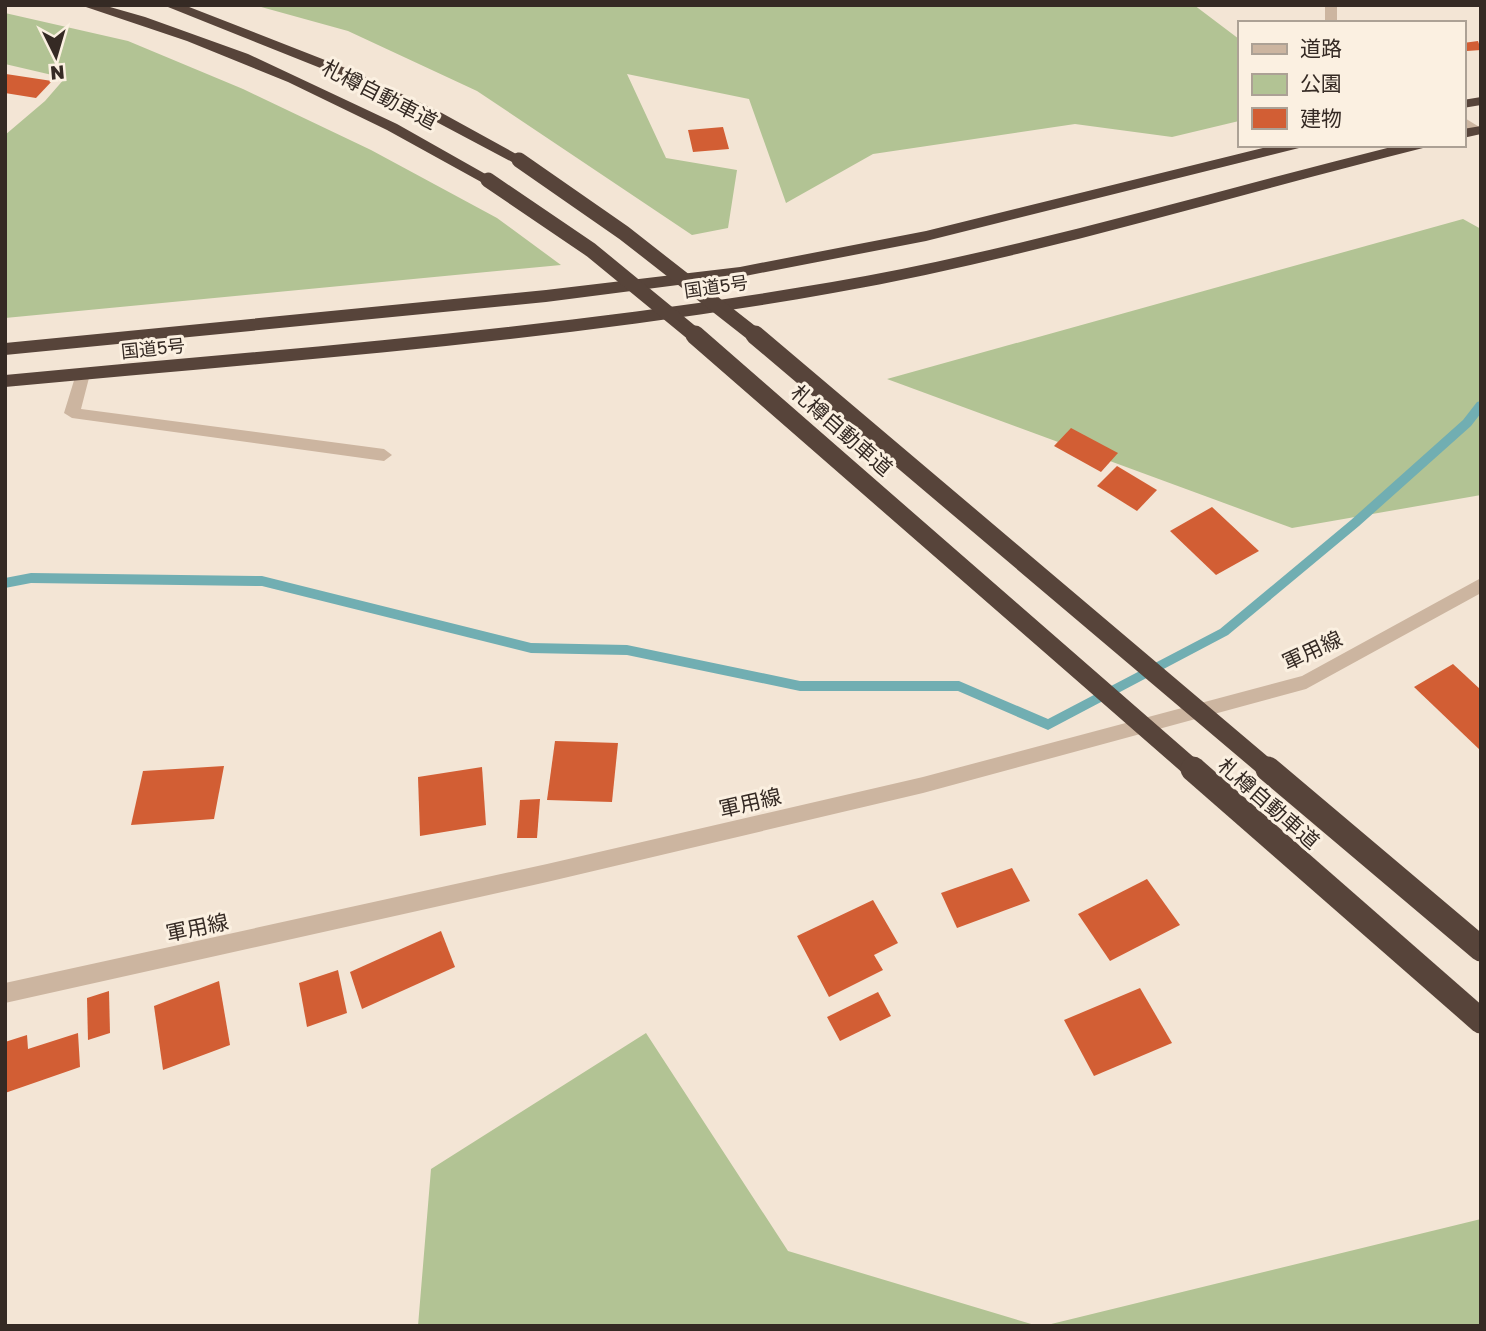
<svg xmlns="http://www.w3.org/2000/svg" width="1486" height="1331" viewBox="0 0 1486 1331" font-family="'Golos Text','Noto Sans JP',sans-serif">
	<style>
		.green { fill: #b2c394 }
		.lines { fill: none; stroke-linecap: round; stroke-linejoin: round }
		.stream { fill: #71aeb2; fill-rule: evenodd }
		.building { fill: #d25e34 }
		.lane { fill: #ccb5a0; fill-rule: evenodd }
		.street { fill: #ccb5a0; fill-rule: evenodd }
		.highway { fill: #57443a; fill-rule: evenodd }
		.highway-bridge-far2 { stroke: #57443a; stroke-width: 15 }
		.highway-bridge-far1 { stroke: #57443a; stroke-width: 19 }
		.highway-bridge { stroke: #57443a; stroke-width: 25 }
		.labels { text-anchor: middle; dominant-baseline: central; stroke-width: 6; stroke-linejoin: round; paint-order: stroke }
		.far-street-label { font-size: 18px; fill: #352a24; stroke: #fbf0e1 }
		.street-label { font-size: 21px; fill: #352a24; stroke: #fbf0e1 }
	</style>
	<rect width="100%" height="100%" fill="#f3e5d5"/>
	<g class="green">
		<path d="M254,5H1194L1239,39V121L1172,137L1075,124L873,154L786,203L749,99L627,74L666,158L737,170L728,228L692,235L477,91L348,31Z"/>
		<path d="M5,13L128,41L243,89L371,150L497,218L561,265L5,318V135L45,101L65,78L5,64Z"/>
		<path d="M1463,219L1481,229V495L1292,528L887,379Z"/>
		<path d="M646,1033L788,1251L1038,1326H418L431,1169Z"/>
		<path d="M1481,1219V1326H1043Z"/>
	</g>
	<g class="lines">
		<path class="stream" d="M1481,401V413L1471,426L1359,526L1228,635L1048,730L958,691H800L627,655L531,653L262,586L31,583L5,588V578L31,573L262,576L531,643L627,645L800,681H959L1048,719L1220,629L1351,520L1463,420L1477,402Z"/>
	</g>
	<g class="building">
		<path d="M1478,41L1481,50L1467,51L1463,47V43Z"/>
		<path d="M6,74L52,81L36,98L5,93Z"/>
		<path d="M723,127L729,149L693,152L688,130Z"/>
		<path d="M1071,428L1118,453L1101,472L1054,446Z"/>
		<path d="M1117,466L1157,490L1137,511L1097,486Z"/>
		<path d="M1212,507L1259,551L1216,575L1170,531Z"/>
		<path d="M1453,664L1481,690V751L1414,687Z"/>
		<path d="M555,741L618,743L612,802L547,800Z"/>
		<path d="M224,766L214,819L131,825L143,771Z"/>
		<path d="M482,767L486,825L420,836L418,777Z"/>
		<path d="M540,799L537,838H517L520,800Z"/>
		<path d="M1012,868L1030,901L957,928L941,893Z"/>
		<path d="M1147,879L1180,925L1110,961L1078,914Z"/>
		<path d="M873,900L898,943L874,955L883,970L829,997L797,936Z"/>
		<path d="M441,931L455,967L362,1009L350,972Z"/>
		<path d="M338,970L347,1013L307,1027L299,983Z"/>
		<path d="M219,981L230,1045L163,1070L154,1006Z"/>
		<path d="M1140,988L1172,1043L1094,1076L1064,1020Z"/>
		<path d="M109,991L110,1033L88,1040L87,998Z"/>
		<path d="M878,992L891,1016L840,1041L827,1017Z"/>
		<path d="M78,1033L80,1067L5,1093V1042L27,1035L28,1049Z"/>
	</g>
	<g class="lines">
		<path class="lane" d="M83,369L90,374L81,409L384,449L392,455L384,461L72,418L64,413L76,374Z"/>
		<g class="street">
			<rect x="1325" y="5" width="12" height="18"/>
			<path d="M1463,117L1481,128V134H1473L1463,127Z"/>
			<path d="M1481,578V593L1306,689L923,793L547,882L5,1003V983L547,864L923,777L1302,676Z"/>
		</g>
		<g class="highway">
			<path d="M80,5H103L145,17L248,54L397,124L496,180L493,183H483L387,130L288,82L187,41Z"/>
			<path d="M163,5H184L353,71L440,112L527,160L519,165L514,163L429,118L343,77Z"/>
			<path d="M1481,97V105L1463,108V100Z"/>
			<path d="M1481,126V134L1463,138V129Z"/>
			<path d="M1275,145H1301L1299,148L926,241L740,277L546,302L5,355V343L546,290L740,267L926,231Z"/>
			<path d="M1399,145H1425L1423,148C1227,197 1032,258 833,293C559,342 281,361 5,387V375C281,349 559,329 832,282C1023,249 1210,192 1399,145Z"/>
		</g>
		<g class="highway-bridge-far2">
			<path d="M519,160L624,233L757,337"/>
			<path d="M488,180L591,250L697,337"/>
		</g>
		<g class="highway-bridge-far1">
			<path d="M695,335L1195,771"/>
			<path d="M755,335L1270,771"/>
		</g>
		<g class="highway-bridge">
			<path d="M1193,769L1481,1021"/>
			<path d="M1268,769L1481,949"/>
		</g>
	</g>
	<g class="labels">
		<g class="far-street-label">
			<text transform="translate(716 286) rotate(-8)">国道5号</text>
			<text transform="translate(153 348) rotate(-6)">国道5号</text>
		</g>
		<g class="street-label">
			<text transform="translate(380 94) rotate(27)">札樽自動車道</text>
			<text transform="translate(842 430) rotate(41)">札樽自動車道</text>
			<text transform="translate(1312 650) rotate(-25)">軍用線</text>
			<text transform="translate(750 802) rotate(-13)">軍用線</text>
			<text transform="translate(1269 803) rotate(41)">札樽自動車道</text>
			<text transform="translate(197 927) rotate(-12)">軍用線</text>
		</g>
	</g>
	<rect width="1486" height="1331" fill="none" stroke="#352a24" stroke-width="14"/>
	<rect x="1238" y="21" width="228" height="126" fill="#fbf0e1" stroke="#aca195" stroke-width="2"/>
	<rect x="1252" y="44" width="35" height="10" fill="#ccb5a0" stroke="#aca195" stroke-width="2"/>
	<text x="1300" y="56" font-size="21" fill="#352a24">道路</text>
	<rect x="1252" y="74" width="35" height="21" fill="#b2c394" stroke="#aca195" stroke-width="2"/>
	<text x="1300" y="91" font-size="21" fill="#352a24">公園</text>
	<rect x="1252" y="108" width="35" height="21" fill="#d25e34" stroke="#aca195" stroke-width="2"/>
	<text x="1300" y="126" font-size="21" fill="#352a24">建物</text>
	<g transform="translate(56 56) rotate(175)" stroke="#fbf0e1" stroke-width="5" paint-order="stroke">
	<path d="M0-5L12 26L0 18L-12 26Z" fill="#352a24"/>
	<text y="-10" font-size="19" font-weight="bold" text-anchor="middle" fill="#352a24">N</text>
	</g>
</svg>
